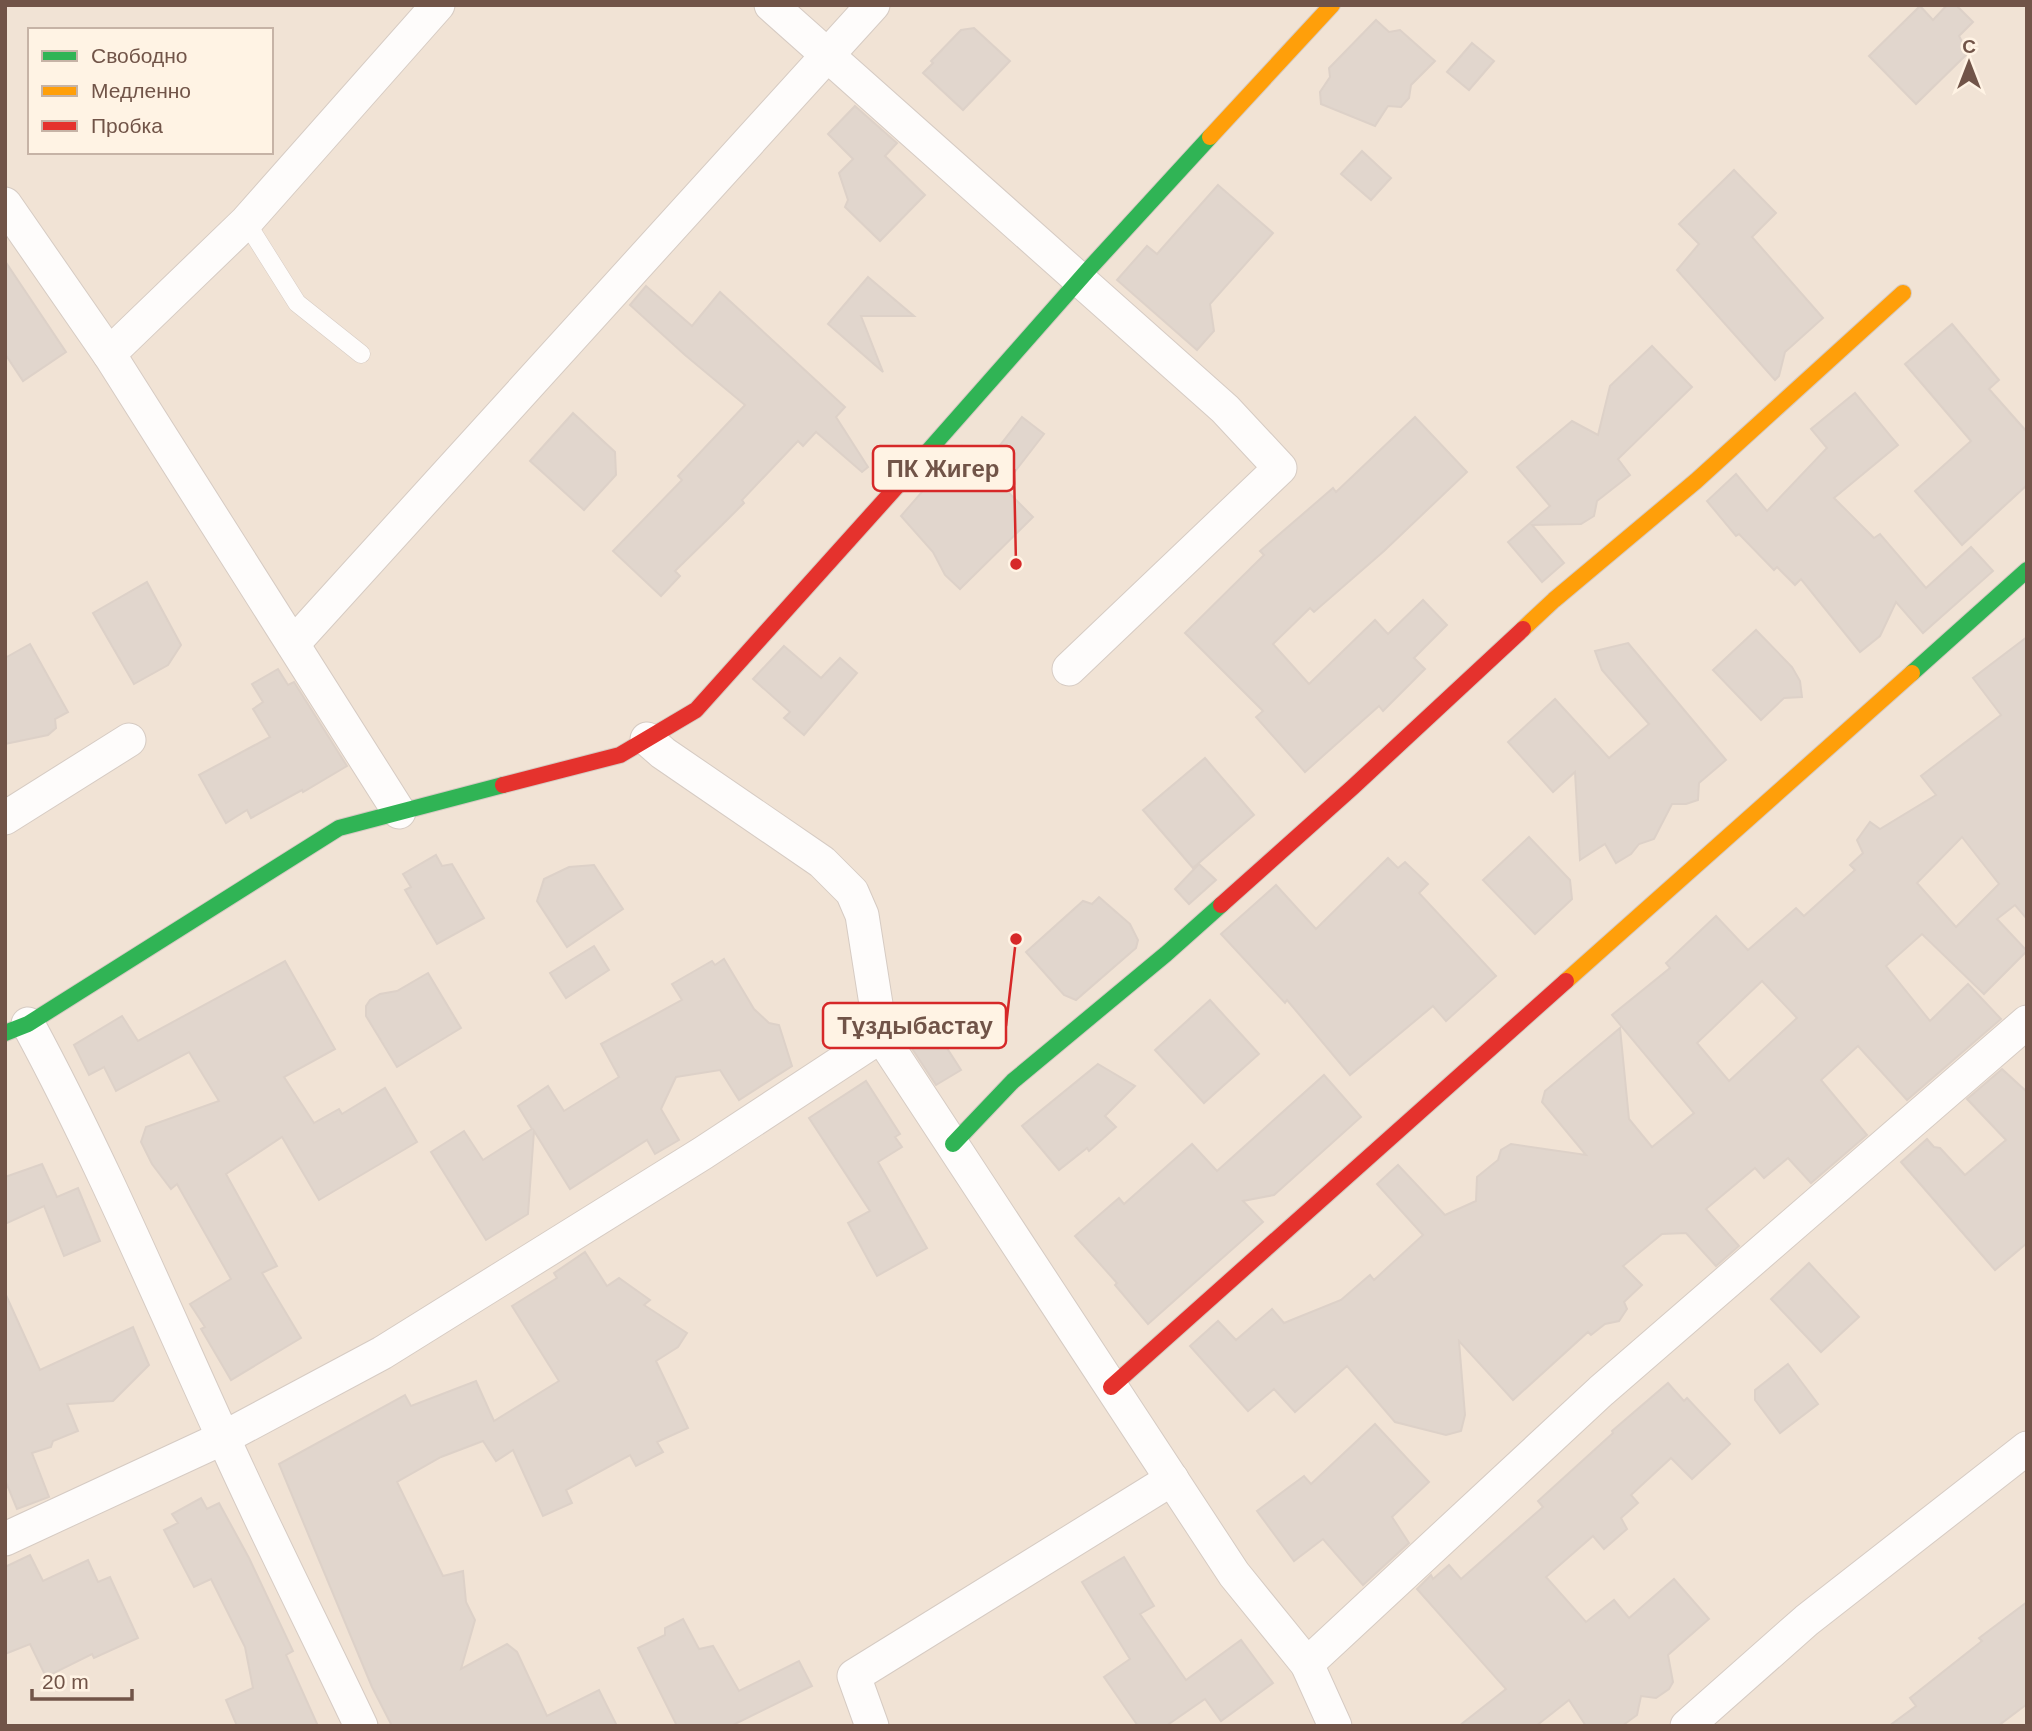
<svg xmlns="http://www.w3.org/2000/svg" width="2032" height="1731" viewBox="0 0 2032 1731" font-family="Helvetica,sans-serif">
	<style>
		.residential { fill: #f1e3d5; fill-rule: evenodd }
		.building { fill: #e1d6cd; stroke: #ddd1c8; stroke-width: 2; fill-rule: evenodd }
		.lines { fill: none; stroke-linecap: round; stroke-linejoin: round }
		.lane-casing { stroke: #d6cbc3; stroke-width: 19 }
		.street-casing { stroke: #d6cbc3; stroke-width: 35 }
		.fast-casing { stroke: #d5cac2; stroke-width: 18 }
		.slow-casing { stroke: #d5cac2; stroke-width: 18 }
		.jam-casing { stroke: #d5cac2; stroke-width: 18 }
		.lane { stroke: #fefcfb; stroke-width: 18 }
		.street { stroke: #fefcfb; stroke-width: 33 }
		.fast { stroke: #30b455; stroke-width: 16 }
		.slow { stroke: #ff9f0a; stroke-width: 16 }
		.jam { stroke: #e5322d; stroke-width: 16 }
		.leader { fill: none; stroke: #d62828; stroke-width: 2.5 }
		.callout-dot { fill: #d62828; stroke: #fff3e4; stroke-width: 2.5 }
		.callout { fill: #fff3e4; stroke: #d62828; stroke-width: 2.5 }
		.callout-label { font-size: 24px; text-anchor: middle; font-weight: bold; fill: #715448 }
	</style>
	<rect width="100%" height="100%" fill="#f5eee5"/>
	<path class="residential" d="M5,5H2027V1726H5ZM30,30H271V152H30Z"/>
	<g class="building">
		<path d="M1947,5H1956L1973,22L1959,36L1968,53L1916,104L1869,56L1920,6L1933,20Z"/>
		<path d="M1376,20L1389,32L1400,30L1435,61L1411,85L1409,98L1401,107L1388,106L1375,126L1321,104L1320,92L1330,77L1329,68Z"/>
		<path d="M974,28L1010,61L963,110L923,73L933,63L931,61L961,30Z"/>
		<path d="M1472,43L1494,61L1469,90L1447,72Z"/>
		<path d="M855,106L897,143L885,156L925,195L880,241L845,207L848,200L839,173L853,159L828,134Z"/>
		<path d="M1362,151L1391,178L1371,200L1341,174Z"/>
		<path d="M1734,170L1776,213L1752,237L1823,318L1785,352L1779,376L1775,380L1677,270L1699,244L1679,224Z"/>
		<path d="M1218,185L1273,233L1210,304L1214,331L1197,350L1117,280L1147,246L1157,254Z"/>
		<path d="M5,261L66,352L23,381L5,354Z"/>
		<path d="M868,277L914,316H861L883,372L828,324Z"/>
		<path d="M646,286L692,326L720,292L845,407L836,417L868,467L862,472L816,432L803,446L798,441L742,500L744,503L726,521L675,571L680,576L661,596L613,551L682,480L678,476L745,405L685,355L630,305Z"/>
		<path d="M1952,324L1999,380L1989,389L2027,432V485L1962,545L1915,491L1971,441L1905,364Z"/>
		<path d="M1652,346L1692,387L1618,459L1630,475L1597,501L1594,516L1581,524L1532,525L1564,563L1542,582L1508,542L1550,506L1517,467L1572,421L1598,435L1610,386Z"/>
		<path d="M1855,393L1898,445L1834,498L1874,538L1880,534L1926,588L1971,547L1993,571L1923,633L1896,602L1880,636L1860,652L1801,579L1795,585L1777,567L1774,570L1739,534L1736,536L1707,501L1736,474L1767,511L1827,448L1811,429Z"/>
		<path d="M573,413L615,452L616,475L584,510L530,461Z"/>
		<path d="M1022,417L1044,434L1003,487L1033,517L960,589L945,575L933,552L901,516L962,446L983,467Z"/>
		<path d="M1415,417L1467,472L1384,551L1314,612L1310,608L1273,644L1309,684L1375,620L1388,634L1423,600L1447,625L1414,658L1425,669L1383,711L1379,706L1305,772L1256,717L1263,711L1185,633L1264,555L1260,551L1333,488L1336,492Z"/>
		<path d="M147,582L181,645L168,665L134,684L93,613Z"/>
		<path d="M1756,630L1792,667L1800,681L1802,697L1784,698L1761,720L1713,670Z"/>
		<path d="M2027,637V919L2015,905L1997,919L2027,951L1984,994L1922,934L1886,966L1930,1021L1968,984L2001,1019L1907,1100L1858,1046L1821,1080L1867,1135L1811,1183L1788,1158L1764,1178L1755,1168L1706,1209L1739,1246L1716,1266L1686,1233L1662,1234L1623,1266L1642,1285L1624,1302L1627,1309L1619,1321L1605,1324L1591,1335L1588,1332L1513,1400L1459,1341L1465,1415L1461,1431L1446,1435L1395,1422L1347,1366L1295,1412L1274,1389L1248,1411L1190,1346L1218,1321L1236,1340L1272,1309L1284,1323L1341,1300L1370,1275L1374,1280L1423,1235L1377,1184L1398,1165L1445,1215L1476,1201L1477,1177L1498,1160L1501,1150L1511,1144L1586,1155L1542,1102L1545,1091L1620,1028L1629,1119L1652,1147L1694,1113L1612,1015L1670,968L1666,963L1716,916L1748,950L1796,908L1804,916L1855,870L1850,865L1863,853L1857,840L1870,822L1880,829L1936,795L1921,776L2001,715L1973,678ZM1962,837L1999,884L1956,927L1917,883ZM1762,981L1797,1018L1729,1081L1697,1043Z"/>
		<path d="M1628,643L1726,760L1699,783L1698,800L1686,804H1672L1654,839L1639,844L1631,854L1616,863L1605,844L1580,860L1575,772L1553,792L1508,742L1555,699L1609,758L1649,724L1602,670L1595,651Z"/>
		<path d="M30,644L68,712L55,719L56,728L48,735L5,744V658Z"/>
		<path d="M784,646L821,678L840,658L857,673L804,735L784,718L790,712L753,679Z"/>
		<path d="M278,669L288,685L294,682L347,766L303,792L302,790L251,818L247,810L226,823L199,775L270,737L253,709L263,702L252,684Z"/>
		<path d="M1205,758L1254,815L1193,868L1143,810Z"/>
		<path d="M1529,837L1570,880L1572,899L1535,934L1483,880Z"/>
		<path d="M436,855L442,866L452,864L484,918L437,944L405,890L411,887L403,874Z"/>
		<path d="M1388,858L1398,868L1405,862L1428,884L1419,893L1496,976L1446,1021L1433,1006L1350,1075L1287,1000L1285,1003L1221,934L1276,885L1316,929Z"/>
		<path d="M1199,864L1216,880L1189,904L1175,889Z"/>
		<path d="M594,865L623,909L567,947L537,901L544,879L569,867Z"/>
		<path d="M1099,897L1130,924L1138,940L1136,948L1076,1000L1064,995L1026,952L1083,901L1092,904Z"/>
		<path d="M594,946L609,970L566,998L550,973Z"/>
		<path d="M724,959L754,1009L769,1023L779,1025L792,1066L739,1100L720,1070L676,1077L661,1109L679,1140L655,1154L647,1140L570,1189L534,1131L528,1214L486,1240L431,1152L464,1131L483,1160L532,1129L518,1106L548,1086L564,1111L619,1077L601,1044L682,1000L672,984L712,961L715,965Z"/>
		<path d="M285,961L335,1049L284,1077L314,1123L339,1109L342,1114L385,1088L417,1142L319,1200L282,1137L226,1174L277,1266L262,1273L301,1338L231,1380L201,1329L205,1327L190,1304L231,1279L177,1184L171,1189L152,1164L141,1142L146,1127L219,1101L189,1052L116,1091L104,1067L89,1075L74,1045L122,1016L138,1041Z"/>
		<path d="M428,973L461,1028L397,1067L366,1016V1006L370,1000L380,994L397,991Z"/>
		<path d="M1210,1000L1259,1054L1204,1103L1155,1050Z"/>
		<path d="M936,1031L961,1070L936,1085L905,1038Z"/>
		<path d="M1098,1064L1135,1086L1105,1116L1116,1127L1089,1151L1087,1148L1059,1170L1022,1126Z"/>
		<path d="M2002,1069L2027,1092V1243L1995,1270L1901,1162L1927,1139L1934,1147L1940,1148L1965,1175L2006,1140L1967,1099Z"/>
		<path d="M1324,1075L1361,1117L1274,1195L1243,1201L1263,1222L1148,1324L1115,1285L1117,1283L1075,1236L1119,1198L1124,1204L1192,1144L1217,1171Z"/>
		<path d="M866,1081L900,1134L895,1137L902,1147L878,1162L927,1248L877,1276L848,1223L870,1211L809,1118Z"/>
		<path d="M42,1164L57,1197L78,1188L100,1241L64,1256L44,1206L5,1224V1177Z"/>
		<path d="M585,1252L607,1286L619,1278L650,1300L644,1305L687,1333L678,1347L656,1361L688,1428L657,1442L663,1452L636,1466L630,1455L566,1490L572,1503L543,1516L513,1450L496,1461L483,1441L441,1457L397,1482L443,1576L463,1571L466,1602L475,1620L461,1669L507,1644L517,1652L547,1716L599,1690L617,1726H392L372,1687L279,1464L405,1395L411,1406L476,1381L494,1421L559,1381L512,1306L557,1278L554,1273Z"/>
		<path d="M1809,1263L1859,1317L1821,1352L1771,1299Z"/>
		<path d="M5,1293L40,1370L133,1327L149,1365L113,1401L67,1404L78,1431L53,1441L51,1447L32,1453L49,1497L17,1509L5,1480Z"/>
		<path d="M1788,1364L1818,1404L1780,1433L1755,1400V1390Z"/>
		<path d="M1668,1383L1684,1401L1687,1398L1730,1444L1692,1479L1671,1458L1631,1495L1638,1503L1621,1518L1627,1529L1604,1549L1593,1536L1546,1577L1586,1622L1614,1600L1629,1618L1674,1579L1709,1619L1668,1655L1673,1682L1669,1689L1656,1698L1641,1696L1637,1715L1622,1726H1586L1569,1700L1536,1726H1459L1506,1689L1417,1589L1431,1575L1433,1579L1449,1565L1461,1579L1543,1507L1538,1501L1613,1433L1612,1431Z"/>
		<path d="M1375,1424L1429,1482L1392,1517L1409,1543L1363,1585L1323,1539L1294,1561L1257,1511L1304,1476L1311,1484Z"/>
		<path d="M201,1498L207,1509L219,1503L249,1558L293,1651L286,1655L318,1726H237L226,1700L253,1688L245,1647L211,1579L194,1587L164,1530L178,1523L172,1514Z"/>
		<path d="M30,1555L43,1581L88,1560L98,1582L110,1577L138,1638L94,1658L92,1654L46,1677L30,1644L5,1654V1567Z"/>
		<path d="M1124,1557L1154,1606L1140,1614L1186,1680L1241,1640L1273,1683L1221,1721L1205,1699L1166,1726H1138L1104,1677L1130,1659L1082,1582Z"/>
		<path d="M2027,1602V1704L1998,1726H1889L1916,1706L1910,1698L1982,1641L1979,1638Z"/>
		<path d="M683,1619L699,1649L713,1646L739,1691L799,1661L812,1686L731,1726H677L638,1648L665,1635V1628Z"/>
	</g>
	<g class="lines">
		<g class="lane-casing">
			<path id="lane" d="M246,222L297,303L361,354"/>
		</g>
		<g class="street-casing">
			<g id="street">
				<path d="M771,5L1225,409L1280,468L1069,669"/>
				<path d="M5,204L109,354L399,812"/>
				<path d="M109,354L246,222L438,5"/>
				<path d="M293,644L873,5"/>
				<path d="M647,739L663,753L822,862L852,892L862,915L881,1036L1234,1574L1307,1664L1335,1726"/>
				<path d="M5,818L129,740"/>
				<path d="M28,1024C100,1157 159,1297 222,1435C266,1533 315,1629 361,1726"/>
				<path d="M5,1539L223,1438L382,1353L703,1153L881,1036"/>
				<path d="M1307,1664L1601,1391L2027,1022"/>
				<path d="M872,1726L854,1676L1172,1479"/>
				<path d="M1687,1726L1807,1620L2027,1448"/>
			</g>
		</g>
		<g class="fast-casing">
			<g id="fast">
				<path d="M900,483L1088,270L1210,137"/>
				<path d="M1912,673L2027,570"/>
				<path d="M5,1033L28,1024L339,828L503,785"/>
				<path d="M953,1144L1013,1081L1166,954L1221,905"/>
			</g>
		</g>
		<g class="slow-casing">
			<g id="slow">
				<path d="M1210,137L1332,5"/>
				<path d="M1523,629L1554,600L1696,481L1903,293"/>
				<path d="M1566,981L1912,673"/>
			</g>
		</g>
		<g class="jam-casing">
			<g id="jam">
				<path d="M503,785L620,755L696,710L900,483"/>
				<path d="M1221,905L1353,787L1523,629"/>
				<path d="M1111,1387L1566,981"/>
			</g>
		</g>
		<use href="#lane" class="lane"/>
		<use href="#street" class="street"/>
		<use href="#fast" class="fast"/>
		<use href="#slow" class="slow"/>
		<use href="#jam" class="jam"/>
	</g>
	<path class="leader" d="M1016 564L1014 469M1016 939L1006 1026"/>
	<g class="callout-dot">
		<circle cx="1016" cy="564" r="7"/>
		<circle cx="1016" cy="939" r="7"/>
	</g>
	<g class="callout">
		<rect x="873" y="446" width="141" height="45" rx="7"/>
		<rect x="823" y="1003" width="183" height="45" rx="7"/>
	</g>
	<g class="callout-label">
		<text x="943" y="477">ПК Жигер</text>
		<text x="915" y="1034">Тұздыбастау</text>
	</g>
	<rect width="2032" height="1731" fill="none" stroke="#715448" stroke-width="14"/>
	<rect x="28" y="28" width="245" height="126" fill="#fff3e4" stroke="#c6b3a6" stroke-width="2"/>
	<rect x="42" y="51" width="35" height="10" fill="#30b455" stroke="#c6b3a6" stroke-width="2"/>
	<text x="91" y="63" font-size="21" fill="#715448">Свободно</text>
	<rect x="42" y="86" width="35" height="10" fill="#ff9f0a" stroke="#c6b3a6" stroke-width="2"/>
	<text x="91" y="98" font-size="21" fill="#715448">Медленно</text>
	<rect x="42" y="121" width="35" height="10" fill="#e5322d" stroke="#c6b3a6" stroke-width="2"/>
	<text x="91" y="133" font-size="21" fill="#715448">Пробка</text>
	<g transform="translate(1969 63)" stroke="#fff3e4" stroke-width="5" paint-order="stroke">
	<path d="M0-5L12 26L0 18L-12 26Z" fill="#715448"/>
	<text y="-10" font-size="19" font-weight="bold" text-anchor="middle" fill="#715448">С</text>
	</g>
	<path d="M32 1689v10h100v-10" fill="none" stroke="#715448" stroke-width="3.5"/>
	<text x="42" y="1689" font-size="21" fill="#715448" stroke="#fff3e4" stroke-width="5" paint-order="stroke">20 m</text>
</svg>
